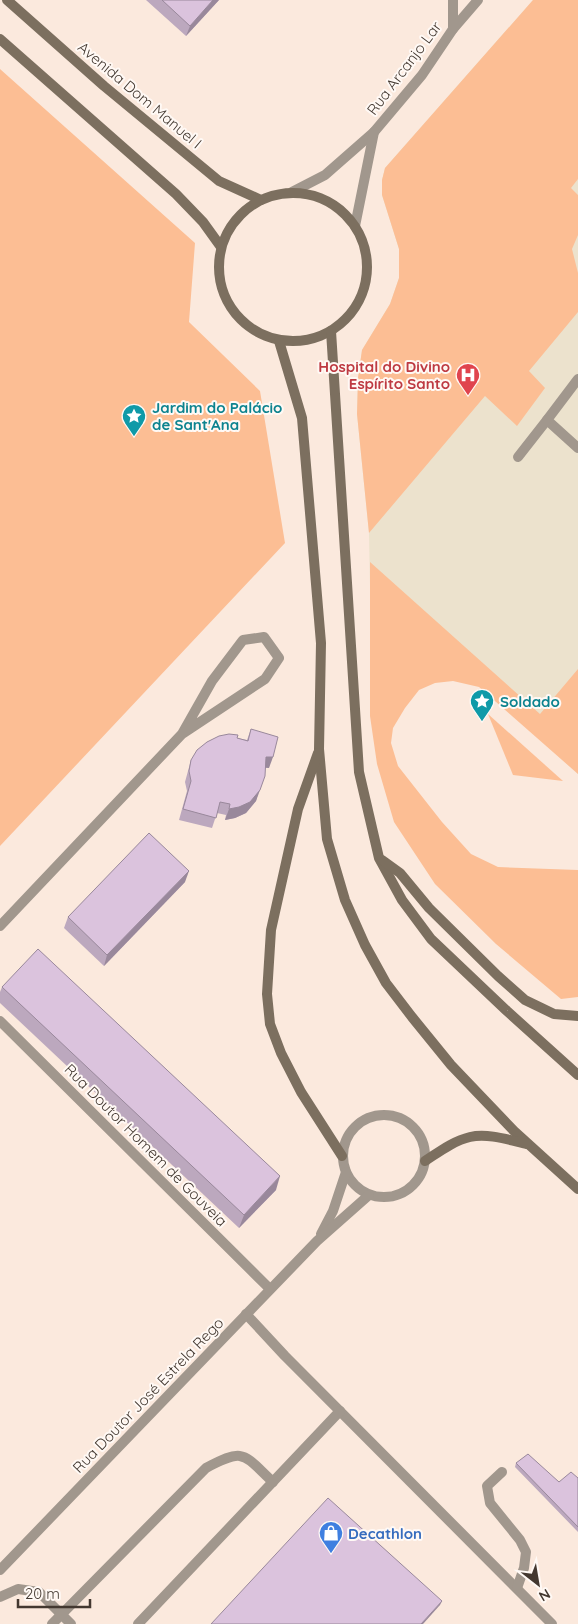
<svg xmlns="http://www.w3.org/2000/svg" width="578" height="1624" viewBox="0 0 578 1624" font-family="Quicksand,sans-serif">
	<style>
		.medical { fill: #ece2cd }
		.green { fill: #fcbe94 }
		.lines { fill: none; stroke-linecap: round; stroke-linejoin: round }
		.lane { stroke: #a1978d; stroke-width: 10 }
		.street { stroke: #a1978d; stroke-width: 10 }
		.secondary { stroke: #7c6f5f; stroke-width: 10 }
		.wall { fill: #bca8be }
		.shaded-wall { fill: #99889b }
		.building { fill: #dbc3dd; stroke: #99889b }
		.labels { text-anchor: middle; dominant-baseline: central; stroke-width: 4; stroke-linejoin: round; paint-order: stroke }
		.street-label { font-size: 15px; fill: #433830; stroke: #fff9f5 }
		.health-label { font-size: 15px; font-weight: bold; fill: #be3a42; stroke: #fff9f5; text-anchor: end }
		.culture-label { font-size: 15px; font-weight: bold; fill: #0d838f; stroke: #fff9f5; text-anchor: start }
		.shop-label { font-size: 15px; font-weight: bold; fill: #366cbe; stroke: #fff9f5; text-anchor: start }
	</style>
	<rect width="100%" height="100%" fill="#fbe9dd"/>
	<path class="medical" d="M533,0H578V774L370,586L369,533L357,414L358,378L362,350L390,304L399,278V249L382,195V180L385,168Z"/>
	<g class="green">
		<path d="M533,0H578V179L571,188L578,195V235L572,249L578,273V312L529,371L545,388L517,426L485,396L369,533L357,414L358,378L362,350L390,304L399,278V249L382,195V180L385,168Z"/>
		<path d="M0,69L195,243L189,322L260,391L285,543L0,846Z"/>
		<path d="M370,562L540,714L578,669V774L479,687L453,681L435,683L419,690L405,708L393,728L391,743L398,766L442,822L471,854L498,867L578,870V997L561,999L496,944L435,884L394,822L377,764L370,716Z"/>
		<path d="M488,714L563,781L513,775Z"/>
	</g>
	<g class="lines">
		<g class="lane">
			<path d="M453,0V29"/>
			<path d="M578,379L547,420L578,448"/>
			<path d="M518,457L547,420"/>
			<path d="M246,1314L285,1356L552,1624"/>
			<path d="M502,1472L487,1486L490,1503L520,1540L526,1552L524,1568L517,1588"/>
			<path d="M0,1597L18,1589L39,1592L71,1624"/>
			<path d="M52,1624L206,1468C245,1447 243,1454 273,1482"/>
			<path d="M138,1624L340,1411"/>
		</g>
		<g class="street">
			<path d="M292,192L325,175L374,132L422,75L453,29L478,0"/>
			<path d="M355,226L374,132"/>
			<path d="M0,926L182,734L265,679L279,658L264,637L243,640L212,681L182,734"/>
			<path d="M0,1021L270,1289"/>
			<circle cx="384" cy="1156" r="41"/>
			<path d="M321,1234L333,1211L346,1172"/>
			<path d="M0,1570L317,1241L369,1195"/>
		</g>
		<g class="secondary">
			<path d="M7,0L104,86L219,181L261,200"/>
			<path d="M0,39L176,194L203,222L221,247"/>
			<circle cx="293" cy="267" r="74"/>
			<path d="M331,331L359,772L379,858L402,900L431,939L507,1011L578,1075"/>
			<path d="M279,341L302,418L321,643L319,749L327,839L345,900L365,945L386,983L412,1017L451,1065L514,1131L578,1189"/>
			<path d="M318,753L298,809L271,930L267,994L270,1024L281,1053L301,1092L342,1156"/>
			<path d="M382,860L400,873L429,908L498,976L525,1000L554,1014L578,1016"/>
			<path d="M425,1161C439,1152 453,1141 470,1137C488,1133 509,1140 527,1144"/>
		</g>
	</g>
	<g class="wall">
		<path d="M146,0H219L186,36Z"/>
		<path d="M251,729L269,768H265L256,801L246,813L235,818L225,820L226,815L217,813L212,828L179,820L187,791L185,782L191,760L237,738L247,740Z"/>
		<path d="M185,882L104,966L64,928L68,917Z"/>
		<path d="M2,987L276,1190L239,1228L0,1003V992Z"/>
		<path d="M516,1463L559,1482L578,1478V1532L515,1467Z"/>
	</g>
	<g class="shaded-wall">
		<path d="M213,0H219L186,36L190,26Z"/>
		<path d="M266,757H273L269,768L262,767Z"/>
		<path d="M260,790L256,801L246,813L235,818L225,820L229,809Z"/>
		<path d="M189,871L185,882L104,966L107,955Z"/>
		<path d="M280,1176L276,1190L239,1228L244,1215Z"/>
		<path d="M442,1601L440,1605L423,1624H421Z"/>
	</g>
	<g class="building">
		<path d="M162,0H213L190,26Z"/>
		<path d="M251,729L278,737L273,757H266L265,776L260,790L250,802L239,807L229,809L230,804L220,802L216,818L183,809L191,781L189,771L191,760L197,750L207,742L219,736L229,734L238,735L237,738L248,741Z"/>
		<path d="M149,833L189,871L107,955L68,917Z"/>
		<path d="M38,949L280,1176L244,1215L2,987Z"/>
		<path d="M528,1454L559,1482L571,1472L578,1478V1527L516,1463Z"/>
		<path d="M328,1498L442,1601L421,1624H211Z"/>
	</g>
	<defs>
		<g id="hospital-pin" transform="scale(1.25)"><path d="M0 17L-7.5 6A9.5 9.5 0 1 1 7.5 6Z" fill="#e0444e" stroke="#fff9f5"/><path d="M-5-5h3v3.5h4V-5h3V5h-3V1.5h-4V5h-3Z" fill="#fff"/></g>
		<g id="sight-pin" transform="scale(1.25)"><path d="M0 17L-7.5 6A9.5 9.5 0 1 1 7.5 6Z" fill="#0f9aa8" stroke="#fff9f5"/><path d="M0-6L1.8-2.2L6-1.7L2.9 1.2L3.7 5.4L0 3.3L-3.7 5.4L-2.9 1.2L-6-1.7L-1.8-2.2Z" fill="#fff"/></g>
		<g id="shop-pin" transform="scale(1.25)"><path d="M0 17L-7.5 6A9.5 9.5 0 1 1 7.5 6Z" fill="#3f7fe0" stroke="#fff9f5"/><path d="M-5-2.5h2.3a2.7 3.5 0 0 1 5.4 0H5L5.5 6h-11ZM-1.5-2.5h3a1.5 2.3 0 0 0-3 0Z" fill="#fff"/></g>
	</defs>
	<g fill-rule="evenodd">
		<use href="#hospital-pin" x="468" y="375"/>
		<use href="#sight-pin" x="134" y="416"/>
		<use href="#sight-pin" x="482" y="701"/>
		<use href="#shop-pin" x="331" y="1533"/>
	</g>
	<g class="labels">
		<g class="street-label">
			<text transform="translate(404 68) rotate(-53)">Rua Arcanjo Lar</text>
			<text transform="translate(140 95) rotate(40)">Avenida Dom Manuel I</text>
			<text transform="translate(146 1145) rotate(45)">Rua Doutor Homem de Gouveia</text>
			<text transform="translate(148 1395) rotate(-46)">Rua Doutor José Estrela Rego</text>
		</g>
		<g class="health-label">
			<text x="450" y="366">Hospital do Divino<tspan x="450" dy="17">Espírito Santo</tspan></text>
		</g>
		<g class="culture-label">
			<text x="152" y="407">Jardim do Palácio<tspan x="152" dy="17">de Sant'Ana</tspan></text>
			<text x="500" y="701">Soldado</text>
		</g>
		<g class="shop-label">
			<text x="348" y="1533">Decathlon</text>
		</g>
	</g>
	<g transform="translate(538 1584) rotate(149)" stroke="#fff9f5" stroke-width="4" paint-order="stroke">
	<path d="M0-4L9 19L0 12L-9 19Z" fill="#433830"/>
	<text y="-8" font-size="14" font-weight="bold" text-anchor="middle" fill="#433830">N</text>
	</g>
	<path d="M18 1599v8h72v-8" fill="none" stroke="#433830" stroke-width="2.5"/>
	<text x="25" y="1599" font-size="15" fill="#433830" stroke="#fff9f5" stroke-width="4" paint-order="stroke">20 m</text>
</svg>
